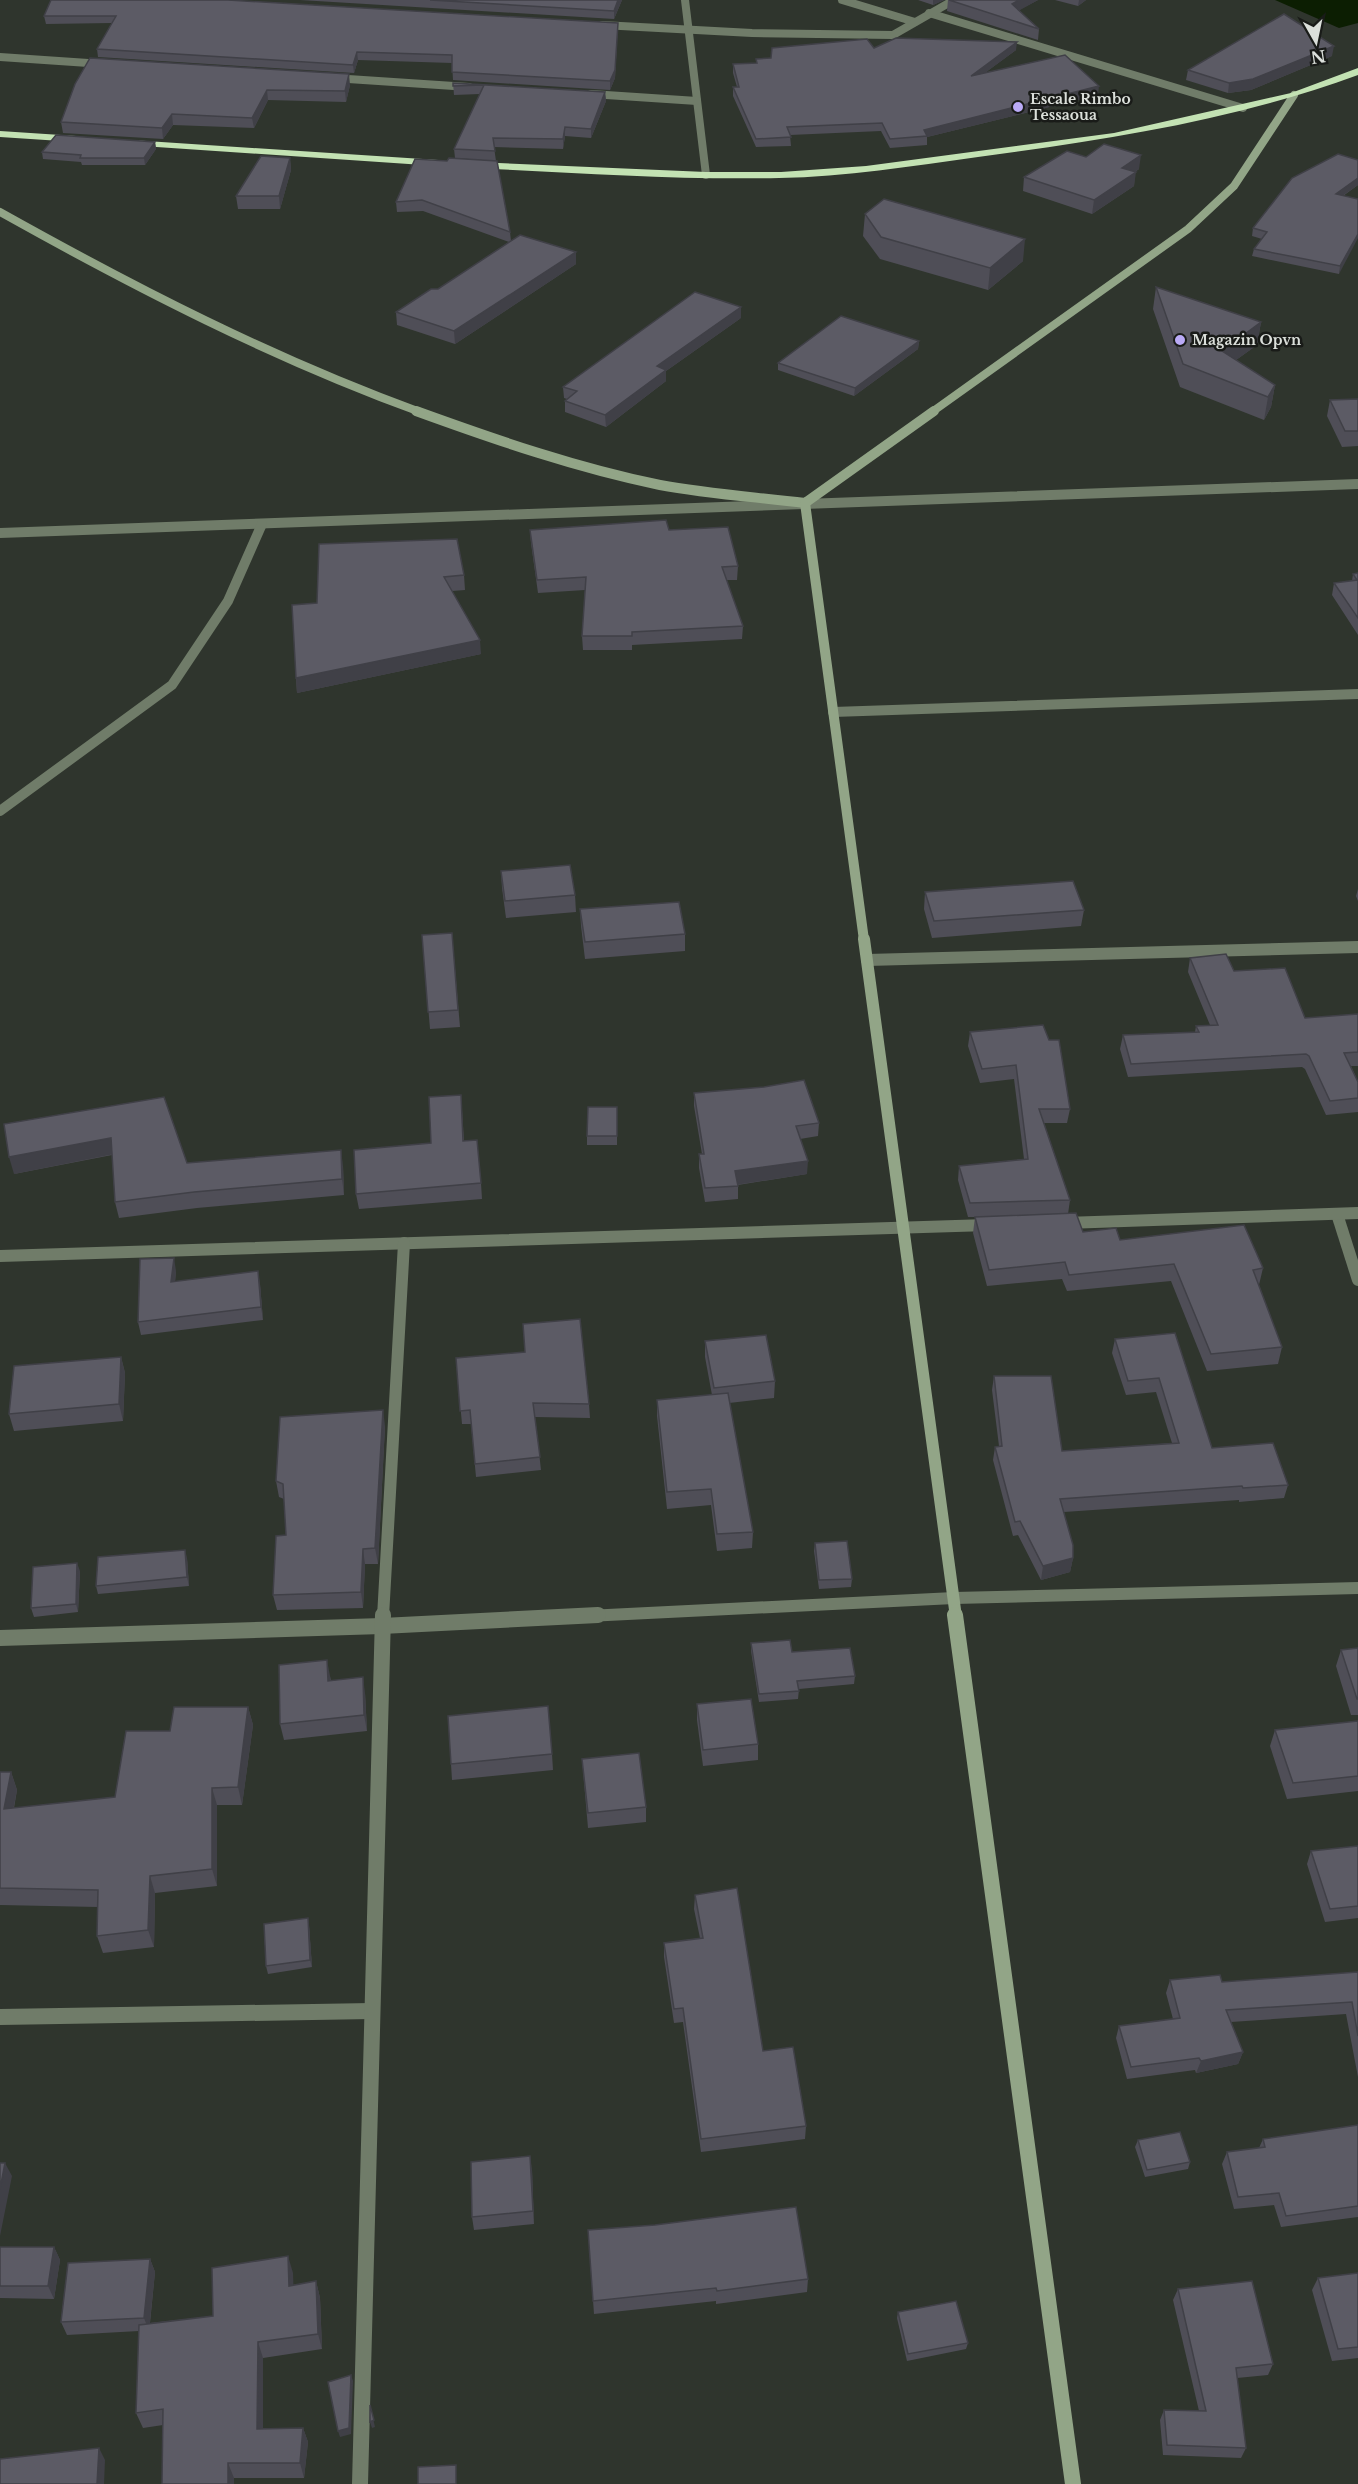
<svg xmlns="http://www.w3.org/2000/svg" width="1358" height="2484" viewBox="0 0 1358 2484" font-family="'Libre Baskerville',serif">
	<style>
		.water { fill: #0c1e02 }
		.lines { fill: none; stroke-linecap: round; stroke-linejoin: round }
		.street-far3 { stroke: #707c69; stroke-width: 8 }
		.street-far2 { stroke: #707c69; stroke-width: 10 }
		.street-far1 { stroke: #707c69; stroke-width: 12 }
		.street { stroke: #707c69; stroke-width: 16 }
		.secondary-far3 { stroke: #92a587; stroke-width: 8 }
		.secondary-far2 { stroke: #92a587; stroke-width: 10 }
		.secondary-far1 { stroke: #92a587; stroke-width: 12 }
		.secondary { stroke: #92a587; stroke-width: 16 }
		.highway { fill: #c3e2b3; fill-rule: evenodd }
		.wall { fill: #4f4e57 }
		.shaded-wall { fill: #404047 }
		.building { fill: #5c5b65; stroke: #404047; stroke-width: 1.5 }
		.poi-dot { fill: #baaaf6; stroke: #191b18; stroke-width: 2 }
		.labels { text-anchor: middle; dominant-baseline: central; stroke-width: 5; stroke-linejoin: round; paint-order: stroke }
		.far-poi-label { font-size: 14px; font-weight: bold; fill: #dbdfda; stroke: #191b18; text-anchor: start }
	</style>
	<rect width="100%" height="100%" fill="#2f352d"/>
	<path class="water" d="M1275,0H1358V23L1339,28Z"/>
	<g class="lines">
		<g class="street-far3">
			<path d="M685,0L706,175"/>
			<path d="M842,0L915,22"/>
			<path d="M929,13L1243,108"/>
			<path d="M602,25L752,33L893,35L954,0"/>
			<path d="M0,57L103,64"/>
			<path d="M333,78L469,87"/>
			<path d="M591,94L697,101"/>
		</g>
		<g class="street-far2">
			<path d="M0,533L1358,484"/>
			<path d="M833,712L1358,694"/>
			<path d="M0,811L172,685L228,601L262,524"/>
		</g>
		<g class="street-far1">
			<path d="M867,960L1358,947"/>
			<path d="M1337,1214L1358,1280"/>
			<path d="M1065,1223L1358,1213"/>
			<path d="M0,1256L988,1225"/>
			<path d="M383,1617L404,1243"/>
			<path d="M567,1617L954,1598L1358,1588"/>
		</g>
		<g class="street">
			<path d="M0,1638L382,1626L598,1615"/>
			<path d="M0,2017L372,2011"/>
			<path d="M360,2484L383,1615"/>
		</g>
		<g class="secondary-far3">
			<path d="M0,212C136,288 274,359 420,412"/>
			<path d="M932,412L1188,229L1234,186L1294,95"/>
		</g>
		<g class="secondary-far2">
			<path d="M416,411C496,440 577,468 660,485C708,494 757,497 805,503L934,411"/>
			<path d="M805,503L864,940"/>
		</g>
		<path class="secondary-far1" d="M864,939L956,1617"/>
		<path class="secondary" d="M955,1615L1073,2484"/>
		<g class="highway">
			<path d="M1358,68V75C1236,120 1106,140 978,157C912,166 846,177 779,178C678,180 576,173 475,168L470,165L475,162L706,172H781L866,166L1114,133L1291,93Z"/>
			<path d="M0,131L76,136L81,139L76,142L0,137Z"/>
			<path d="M131,140L438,160L443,163L438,166L127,145V141Z"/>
		</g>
	</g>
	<g class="wall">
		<path d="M51,0L618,23L615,78L610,90L453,80L452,63L358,60L354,73L98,57L97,49L112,23L46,24L44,16Z"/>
		<path d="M300,0H622L614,19Z"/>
		<path d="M918,0H944L933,5Z"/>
		<path d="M948,0H1038L1019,10L1039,29L1038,40L947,11Z"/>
		<path d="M1055,0H1086L1078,6Z"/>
		<path d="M874,48L1016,50L986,72L1098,95L927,137V145L890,148L881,131L790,135L791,146L756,147L733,96V87H737L733,73V64L756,63V59Z"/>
		<path d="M1332,56L1251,90L1228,93L1186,80L1188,70Z"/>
		<path d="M453,83L605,92L606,101L591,138L565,136L563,149L494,147L496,161L455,158L454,149L480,94L454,95Z"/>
		<path d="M75,84L350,85L346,102L268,100L254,128L173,125L163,139L63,133L61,122Z"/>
		<path d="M155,142L156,149L145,165H82L81,162L43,159L42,152Z"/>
		<path d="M1086,157L1139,169L1135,172L1134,186L1092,214L1023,191L1024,177Z"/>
		<path d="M290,158L291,170L280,209H238L236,196Z"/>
		<path d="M415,159L510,232L511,241L576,252V264L455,344L397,325L396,312L438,289L509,242L423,211L397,212L396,202Z"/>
		<path d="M1358,160V185L1343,196L1358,199L1339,274L1252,256L1254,249L1262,239L1252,236L1253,228Z"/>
		<path d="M865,214L1023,261L988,290L880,259L863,236Z"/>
		<path d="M1156,287L1261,322L1257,345L1236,360L1275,385L1271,407L1264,420L1180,387L1153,309Z"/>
		<path d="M741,318L666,371V381L606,427L565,412V401L567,399L564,398L563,387Z"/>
		<path d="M919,341L918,349L854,396L778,370V363Z"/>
		<path d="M1358,399V446L1342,447L1327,416L1330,400Z"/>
		<path d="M530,530H669L738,566L737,580H726L743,626L742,639L632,645V650H583L582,636L585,590L538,593L531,543Z"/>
		<path d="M319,544L464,575L465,590L452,591L481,654L297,693L296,678L317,603Z"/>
		<path d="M1358,573V635L1332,595L1334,583L1352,581L1353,574Z"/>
		<path d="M501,871L575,895L576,912L506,918L502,888Z"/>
		<path d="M1358,889V901L1356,896Z"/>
		<path d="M925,892L1084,910L1081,926L932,938L924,909Z"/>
		<path d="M580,909L685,934V951L585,959L581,926Z"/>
		<path d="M452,933L460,1027L430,1029L422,935Z"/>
		<path d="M1190,958L1234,971L1305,1018L1358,1014V1066H1351L1358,1082V1112L1326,1115L1305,1069L1302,1067L1128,1077L1120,1049L1123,1035L1195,1032L1196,1026L1210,1025L1188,972Z"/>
		<path d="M1043,1025L1070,1109L1067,1123H1044L1070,1200L1068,1214L1083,1232L1120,1240L1263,1268L1259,1285L1282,1347L1278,1364L1207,1371L1171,1281L1067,1291L1062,1279L987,1286L973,1233L975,1217H968L958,1180L959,1166L1024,1159L1014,1079L980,1083L968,1046L970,1032Z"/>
		<path d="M694,1093L819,1123L818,1136L800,1139L807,1174L738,1185V1199L705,1202L699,1168V1154H702L694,1106Z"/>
		<path d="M461,1095L464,1141L481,1183L482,1199L359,1209L356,1194L431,1143Z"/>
		<path d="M164,1097L187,1163L343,1166L344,1195L197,1208L119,1218L115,1202L112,1155L14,1174Z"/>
		<path d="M617,1107V1145H587V1136Z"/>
		<path d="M176,1271L175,1281L260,1284L263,1320L141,1335L138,1322Z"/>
		<path d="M1175,1333L1212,1448L1288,1485L1284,1498L1239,1502V1500L1064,1512L1073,1558L1070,1572L1041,1580L1018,1535L1013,1536L993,1460L995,1447L999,1446L992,1390L994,1376L1062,1451L1172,1443L1156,1392L1126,1395L1112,1353L1115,1339Z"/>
		<path d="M705,1341L775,1381L774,1398L729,1403L753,1532L752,1548L717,1551L711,1505L667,1509L657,1416V1400L712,1395L705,1357Z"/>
		<path d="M121,1357L125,1373L123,1421L14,1431L9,1414Z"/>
		<path d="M456,1358L589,1404L590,1418L535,1417L541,1470L476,1477L471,1424H462Z"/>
		<path d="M385,1426L378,1564H365L363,1608L277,1610L273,1595L286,1535L284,1499L279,1497L276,1481Z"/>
		<path d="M815,1543L852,1579L851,1587L819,1589L814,1551Z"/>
		<path d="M187,1558L189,1586L98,1594L96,1586Z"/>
		<path d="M80,1571L78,1612L34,1617L31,1608Z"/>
		<path d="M751,1643L792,1652L855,1676L854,1684L799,1689L798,1699L759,1702L751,1651Z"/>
		<path d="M1358,1648V1715H1351L1336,1666L1341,1650Z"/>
		<path d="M330,1676L331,1681L365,1693L367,1731L284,1740L280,1724Z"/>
		<path d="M697,1704L758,1744V1760L703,1766L697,1720Z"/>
		<path d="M248,1707L253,1725L242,1805H217V1886L155,1893L154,1947L103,1953L97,1936L98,1907L0,1905V1772H11L17,1790L14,1808L115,1797L170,1731Z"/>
		<path d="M1358,1721V1791L1287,1799L1270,1746L1275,1730Z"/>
		<path d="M552,1754L553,1770L452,1780L451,1764Z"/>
		<path d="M582,1759L646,1807V1822L588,1828Z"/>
		<path d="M1358,1846V1918L1325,1922L1307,1864L1311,1851Z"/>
		<path d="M695,1895L763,2051L806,2126L805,2139L701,2152L683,2022L674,2023L664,1957V1943L700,1938L694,1909Z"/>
		<path d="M309,1925L312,1967L268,1974L266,1966Z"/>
		<path d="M1358,1972V2077L1346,2014L1231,2022L1243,2052L1238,2064L1196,2073L1195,2070L1127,2079L1116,2038L1119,2026L1173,2019L1166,1993L1170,1980L1222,1982Z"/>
		<path d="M1358,2125V2217L1281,2227L1274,2205L1234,2209L1222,2164L1227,2152L1259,2148L1263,2139Z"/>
		<path d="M1138,2140L1190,2162L1188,2169L1145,2177L1135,2147Z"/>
		<path d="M532,2170L534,2224L474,2230L472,2217Z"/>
		<path d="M588,2230L808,2279L807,2292L716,2304V2301L594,2314Z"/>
		<path d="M0,2247H54L60,2260L54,2299L0,2298Z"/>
		<path d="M150,2259L155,2272L150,2323L213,2316L293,2273V2285L316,2281L320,2298L322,2349L263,2358V2428H303L308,2442L304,2478H234V2484H162L163,2425L143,2428L136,2413L139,2331L67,2335L61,2322Z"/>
		<path d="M1358,2273V2358L1332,2361L1312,2290L1318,2278Z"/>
		<path d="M1178,2289L1273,2364L1268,2375L1237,2378L1246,2448L1241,2458L1163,2455L1160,2420L1164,2410L1199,2411L1173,2300Z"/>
		<path d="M898,2312L968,2343L966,2349L907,2361L897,2318Z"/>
	</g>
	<g class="shaded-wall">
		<path d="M618,0H622L614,19V11Z"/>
		<path d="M933,0H944L933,5Z"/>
		<path d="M1019,0H1038L1011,15L1012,4Z"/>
		<path d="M1079,0H1086L1078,6Z"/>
		<path d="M618,23L615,78L610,90V81Z"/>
		<path d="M1017,42L1016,50L970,84L971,76Z"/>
		<path d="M1334,46L1332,56L1251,90L1228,93L1229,83Z"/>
		<path d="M357,52L358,60L354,73L353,65Z"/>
		<path d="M349,74L350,85L346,102L345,91Z"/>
		<path d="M1099,86L1098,95L927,137L924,130Z"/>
		<path d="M267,90L268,100L254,128L252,118Z"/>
		<path d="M605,92L606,101L591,138V129Z"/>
		<path d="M172,114L173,125L163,139L162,128Z"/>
		<path d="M565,127V136L563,149V139Z"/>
		<path d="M155,142L156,149L145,165L144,158Z"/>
		<path d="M1141,155L1139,169L1120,182L1122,168Z"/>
		<path d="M290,158L291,170L280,209L279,196Z"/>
		<path d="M1136,172L1134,186L1092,214L1094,200Z"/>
		<path d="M1358,178V185L1335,201L1336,194Z"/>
		<path d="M1358,234V238L1339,274L1340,266Z"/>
		<path d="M1025,239L1023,261L988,290L990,268Z"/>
		<path d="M576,252V264L455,344L454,331Z"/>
		<path d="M741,307V318L666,371V381L606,427L605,415L657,366Z"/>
		<path d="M1261,322L1257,345L1218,373L1222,351Z"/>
		<path d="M919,341L918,349L854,396L855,388Z"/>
		<path d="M1275,385L1271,407L1264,420L1268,397Z"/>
		<path d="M480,640L481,654L297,693L296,678Z"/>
		<path d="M111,1138L114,1154L14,1174L9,1157Z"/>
		<path d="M341,1150L343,1166L344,1195L342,1179Z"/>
		<path d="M808,1161L807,1174L735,1185V1171Z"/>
		<path d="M174,1258L176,1271L174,1295L171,1282Z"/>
		<path d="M258,1271L260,1284L263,1320L261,1307Z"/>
		<path d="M121,1357L125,1373L123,1421L119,1404Z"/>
		<path d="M383,1410L385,1426L378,1564L375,1548Z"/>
		<path d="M363,1549L365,1564L363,1608L361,1592Z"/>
		<path d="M185,1550L187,1558L189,1586L187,1577Z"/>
		<path d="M1073,1558L1070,1572L1041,1580L1043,1566Z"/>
		<path d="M77,1563L80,1571L78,1612L76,1604Z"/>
		<path d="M327,1660L330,1676L331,1697L328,1681Z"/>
		<path d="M363,1677L365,1693L367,1731L364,1715Z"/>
		<path d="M248,1707L253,1725L242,1805L238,1787Z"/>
		<path d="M11,1772L17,1790L10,1826L4,1809Z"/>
		<path d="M212,1788L217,1805V1886L212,1869Z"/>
		<path d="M150,1876L155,1893L154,1947L148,1930Z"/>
		<path d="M308,1918L309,1925L312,1967L310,1960Z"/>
		<path d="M1243,2052L1238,2064L1196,2073L1201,2061Z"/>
		<path d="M530,2156L532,2170L534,2224L533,2211Z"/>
		<path d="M5,2163L12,2176L0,2236V2189Z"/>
		<path d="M54,2247L60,2260L54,2299L48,2286Z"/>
		<path d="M288,2256L293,2273L294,2302L289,2286Z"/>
		<path d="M150,2259L155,2272L149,2331L144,2318Z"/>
		<path d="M316,2281L320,2298L322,2349L318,2334Z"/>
		<path d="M258,2342L263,2358V2443L257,2429Z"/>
		<path d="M351,2375L353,2381L351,2434L340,2437L338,2431Z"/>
		<path d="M370,2405L375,2427L372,2428L370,2422Z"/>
		<path d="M303,2428L308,2442L304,2478L300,2463Z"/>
		<path d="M99,2448L105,2460L104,2484H97Z"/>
		<path d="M228,2463L234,2478V2484H228Z"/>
	</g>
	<g class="building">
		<path d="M51,0H228L618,23L615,70L610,81L452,72V55L357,52L353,65L97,49L116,16H44Z"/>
		<path d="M430,0H618L614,11Z"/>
		<path d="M949,0H1019L1012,4L1039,29Z"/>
		<path d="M1284,14L1334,46L1253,79L1229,83L1188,70Z"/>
		<path d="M896,38L1017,42L971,76L1065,55L1099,86L924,130L927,136L890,139L882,123L787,127L791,137L756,139L733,87H739L733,64L757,63L756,59L771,58L772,48L867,39L874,48Z"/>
		<path d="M90,58L349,74L345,91L267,90L252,118L172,114L162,128L61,122L75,84Z"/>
		<path d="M453,83L605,92L591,129L565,127L563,139L493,138L495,151L454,149L484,85L453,86Z"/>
		<path d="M56,135L155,142L144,158H80L81,155L42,152Z"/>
		<path d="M1104,144L1141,155L1122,168L1136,172L1094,200L1024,177L1067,151L1086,157Z"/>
		<path d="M1338,154L1358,160V178L1336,194L1358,199V234L1340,266L1254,249L1267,232L1253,228L1292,178Z"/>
		<path d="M261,156L290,158L279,196H236Z"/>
		<path d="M449,158L497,161L510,232L422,200L396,202L415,159L447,161Z"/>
		<path d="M884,199L1025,239L990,268L881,237L865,214Z"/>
		<path d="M520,235L576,252L454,331L396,312L431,289H438Z"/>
		<path d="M1156,287L1261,322L1222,351L1275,385L1268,397L1183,364Z"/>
		<path d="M695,292L741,307L657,366L666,370L605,415L565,401L577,391L563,387Z"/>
		<path d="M841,316L919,341L855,388L778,363Z"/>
		<path d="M1358,399V431H1345L1330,400Z"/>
		<path d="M666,520L669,530L728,527L738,566L722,567L743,626L632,632V636H582L586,577L537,580L530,530Z"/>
		<path d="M457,539L464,575L444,577L480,640L296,678L292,605L317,603L319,544Z"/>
		<path d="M1358,573V618L1334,583L1357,580L1353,574Z"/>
		<path d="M570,865L575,895L505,901L501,871Z"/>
		<path d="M1073,881L1084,910L934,921L925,892Z"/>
		<path d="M679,902L685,934L585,942L580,909Z"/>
		<path d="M452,933L458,1010L428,1012L422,935Z"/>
		<path d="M1226,954L1234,971L1285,968L1305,1018L1358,1014V1052L1344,1053L1358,1082V1098L1330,1101L1309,1056L1306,1054L1131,1064L1123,1035L1199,1032L1196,1026L1218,1025L1190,958Z"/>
		<path d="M1043,1025L1049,1040H1059L1070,1109H1039L1070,1200L970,1203L959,1166L1028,1159L1016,1065L982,1069L970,1032Z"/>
		<path d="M804,1080L819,1123L796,1126L808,1161L735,1171L738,1186L705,1188L699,1154H704L694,1093L764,1087Z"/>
		<path d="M461,1095L463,1141L477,1140L481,1183L356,1194L354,1150L431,1143L429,1097Z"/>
		<path d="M164,1097L187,1163L341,1150L342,1179L194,1192L115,1202L111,1138L9,1157L4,1124Z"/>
		<path d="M588,1107H617V1136H587Z"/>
		<path d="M1076,1213L1083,1232L1116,1228L1120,1240L1244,1225L1263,1268L1253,1270L1282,1347L1211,1354L1174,1264L1069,1275L1065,1262L989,1270L975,1217Z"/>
		<path d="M174,1258L171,1282L258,1271L261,1307L138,1322L140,1259Z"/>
		<path d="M580,1319L589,1404L533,1403L540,1457L475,1464L470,1410L460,1411L456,1358L525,1352L523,1324Z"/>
		<path d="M1175,1333L1212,1448L1273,1443L1288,1485L1243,1488L1242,1486L1060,1499L1073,1545V1558L1043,1566L1020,1521L1015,1522L995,1447L1002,1446L994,1376H1051L1062,1451L1179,1443L1159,1378L1128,1381L1115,1339Z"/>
		<path d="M766,1335L775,1381L714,1388L705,1341Z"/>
		<path d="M121,1357L119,1404L9,1414L14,1366Z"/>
		<path d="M728,1393L753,1532L717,1534L711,1489L667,1492L657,1400Z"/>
		<path d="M383,1410L375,1548L363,1549L361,1592L273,1595L276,1536L286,1535L283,1484L276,1481L280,1417Z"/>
		<path d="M847,1541L852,1579L819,1580L815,1543Z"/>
		<path d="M185,1550L187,1577L96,1586L98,1557Z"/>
		<path d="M77,1563L76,1604L31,1608L33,1567Z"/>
		<path d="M790,1640L792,1652L850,1648L855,1676L797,1681L799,1691L759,1694L751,1643Z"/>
		<path d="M1358,1648V1699H1357L1341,1650Z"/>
		<path d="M327,1660L328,1681L363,1677L364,1715L280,1724L279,1665Z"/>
		<path d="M751,1699L758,1744L703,1750L697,1704Z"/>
		<path d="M548,1706L552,1754L451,1764L448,1716Z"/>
		<path d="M174,1707H248L238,1787L212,1788V1869L150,1876L148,1930L97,1936L98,1890L0,1888V1772H11L4,1809L115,1797L126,1731H170Z"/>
		<path d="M1358,1721V1776L1293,1783L1275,1730Z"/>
		<path d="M639,1753L646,1807L588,1813L582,1759Z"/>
		<path d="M1358,1846V1906L1330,1909L1311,1851Z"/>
		<path d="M737,1888L763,2051L793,2047L806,2126L701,2139L683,2008L674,2009L664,1943L703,1938L695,1895Z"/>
		<path d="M308,1918L310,1960L266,1966L264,1924Z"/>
		<path d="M1358,1972V2036L1352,2002L1226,2010L1243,2052L1201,2061L1199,2058L1131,2067L1119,2026L1180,2018L1170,1980L1220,1975L1222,1982Z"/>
		<path d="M1358,2125V2206L1286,2216L1279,2193L1238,2197L1227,2152L1265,2147L1263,2139Z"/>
		<path d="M1180,2132L1190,2162L1147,2170L1138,2140Z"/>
		<path d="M530,2156L533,2211L472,2217L471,2162Z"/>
		<path d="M0,2163H5L0,2189Z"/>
		<path d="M796,2207L808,2279L717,2291L716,2288L593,2301L588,2230L655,2225Z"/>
		<path d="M0,2247H54L48,2286H0Z"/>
		<path d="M288,2256L289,2286L316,2281L318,2334L258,2342L257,2429L303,2428L300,2463H228V2484H162L163,2409L136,2413L139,2325L213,2316L212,2268Z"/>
		<path d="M150,2259L144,2318L61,2322L68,2263Z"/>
		<path d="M1358,2273V2347L1338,2349L1318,2278Z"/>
		<path d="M1252,2281L1273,2364L1236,2368L1246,2448L1167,2445L1164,2410L1206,2411L1178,2289Z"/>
		<path d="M956,2301L968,2343L908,2354L898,2312Z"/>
		<path d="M351,2375L349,2428L338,2431L328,2382Z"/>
		<path d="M370,2405L374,2420L370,2422Z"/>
		<path d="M99,2448L97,2484H0V2459Z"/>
		<path d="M456,2465V2484H418V2467Z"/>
	</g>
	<g class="poi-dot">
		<circle cx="1018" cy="107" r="6"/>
		<circle cx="1180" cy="340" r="6"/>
	</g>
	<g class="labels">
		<g class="far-poi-label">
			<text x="1030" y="99">Escale Rimbo<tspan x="1030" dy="16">Tessaoua</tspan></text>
			<text x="1192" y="340">Magazin Opvn</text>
		</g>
	</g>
	<g transform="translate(1316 42) rotate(171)" stroke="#191b18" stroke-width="4.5" paint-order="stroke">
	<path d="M0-4.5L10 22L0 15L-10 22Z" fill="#dbdfda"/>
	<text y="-9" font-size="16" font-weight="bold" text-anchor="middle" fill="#dbdfda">N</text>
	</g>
</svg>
